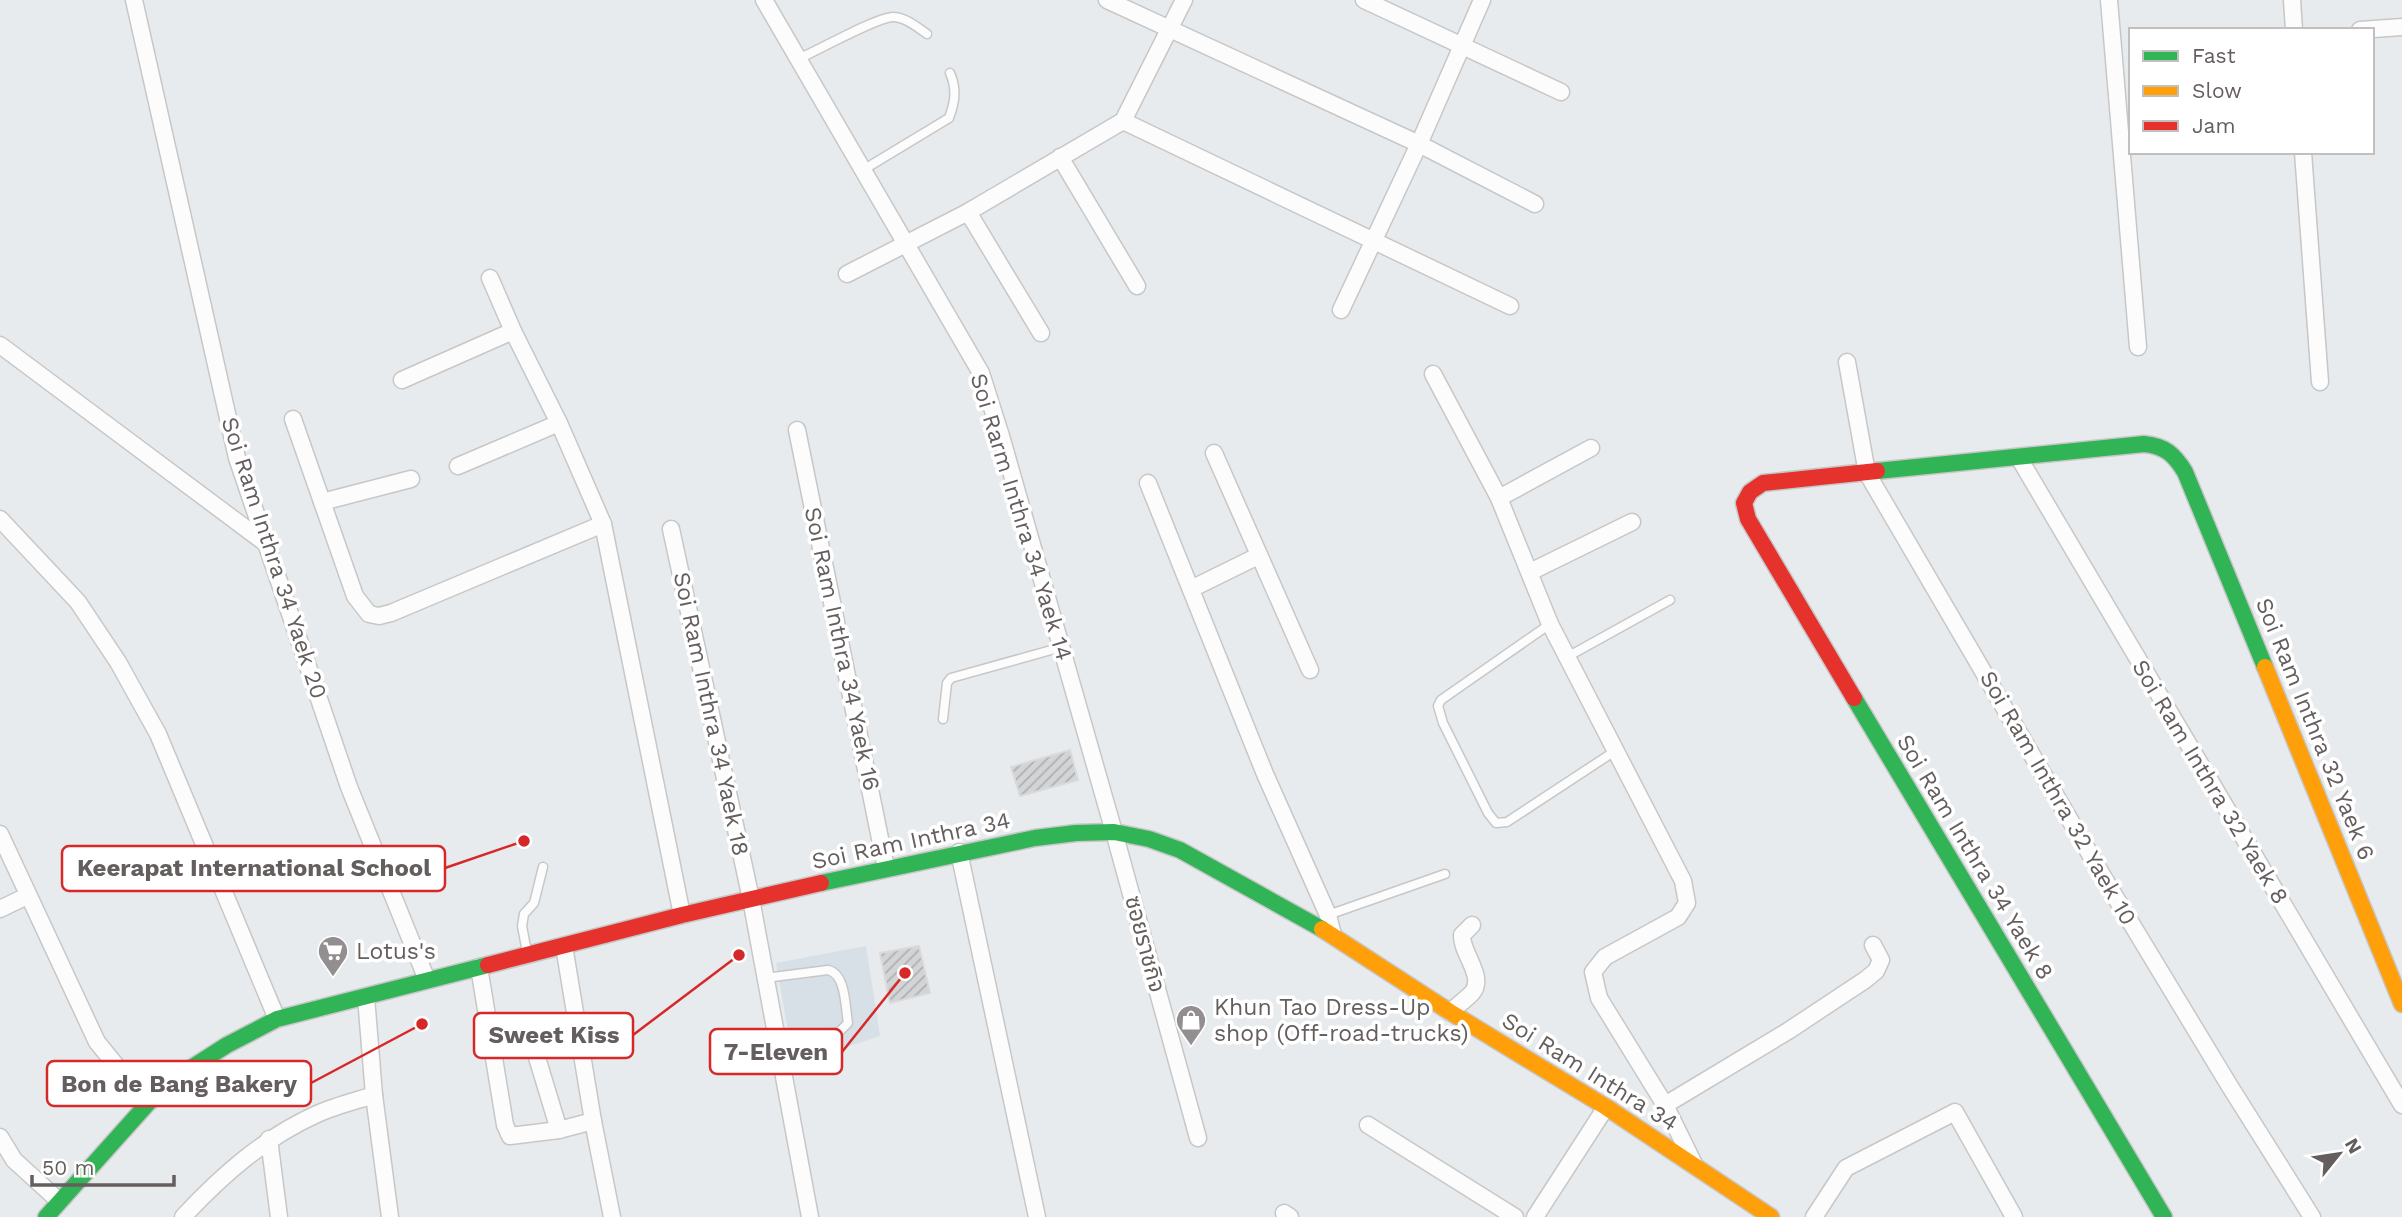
<svg xmlns="http://www.w3.org/2000/svg" width="2402" height="1217" viewBox="0 0 2402 1217" font-family="'Work Sans','Noto Sans Thai',sans-serif">
	<style>
		.commercial { fill: #d6e0e6 }
		.building { fill: url(#building-hatch); stroke: #d8dadc; stroke-width: 2 }
		.lines { fill: none; stroke-linecap: round; stroke-linejoin: round }
		.lane-casing { stroke: #c8c7c7; stroke-width: 11 }
		.street-casing { stroke: #c8c7c7; stroke-width: 19 }
		.fast-casing { stroke: #c7c6c7; stroke-width: 19 }
		.slow-casing { stroke: #c7c6c7; stroke-width: 19 }
		.jam-casing { stroke: #c7c6c7; stroke-width: 19 }
		.lane { stroke: #fcfcfc; stroke-width: 8 }
		.street { stroke: #fcfcfc; stroke-width: 16 }
		.fast { stroke: #30b455; stroke-width: 16 }
		.slow { stroke: #ff9f0a; stroke-width: 16 }
		.jam { stroke: #e5322d; stroke-width: 16 }
		.labels { text-anchor: middle; dominant-baseline: central; stroke-width: 7; stroke-linejoin: round; paint-order: stroke }
		.street-label { font-size: 23px; fill: #655e5e; stroke: #fff }
		.poi-label { font-size: 23px; fill: #655e5e; stroke: #fff; text-anchor: start }
		.leader { fill: none; stroke: #d62828; stroke-width: 2.5 }
		.callout-dot { fill: #d62828; stroke: #fff; stroke-width: 2.5 }
		.callout { fill: #fff; stroke: #d62828; stroke-width: 2.5 }
		.callout-label { font-size: 24px; text-anchor: middle; font-weight: bold; fill: #655e5e }
	</style>
	<defs>
		<pattern id="building-hatch" width="6" height="6" patternUnits="userSpaceOnUse" patternTransform="scale(1.75)"><rect width="6" height="6" fill="#d2d4d5"/><path d="M-1 1l2-2M0 6l6-6M5 7l2-2" fill="none" stroke="#aeafb0"/></pattern>
	</defs>
	<rect width="100%" height="100%" fill="#e8ebed"/>
	<path class="commercial" d="M866,946L880,1036L794,1064L776,963Z"/>
	<g class="building">
		<path d="M1070,750L1078,780L1020,796L1011,767Z"/>
		<path d="M919,946L930,993L890,1003L880,953Z"/>
	</g>
	<g class="lines">
		<g class="lane-casing">
			<g id="lane">
				<path d="M798,59C817,51 877,17 893,17C905,17 917,27 927,34"/>
				<path d="M863,170L949,118C955,102 957,89 950,73"/>
				<path d="M1550,624L1441,700L1438,706L1443,723L1488,813L1496,823L1507,822L1615,751"/>
				<path d="M1567,657L1670,600"/>
				<path d="M943,719L947,683L951,678L1062,647"/>
				<path d="M1328,915L1445,874"/>
				<path d="M527,952L522,926L524,914L534,903L543,867"/>
				<path d="M765,978L828,970C846,974 845,1006 848,1023L839,1032L778,1045"/>
			</g>
		</g>
		<g class="street-casing">
			<g id="street">
				<path d="M134,0L237,458L349,787L427,980"/>
				<path d="M764,0L981,373L1001,436L1114,832L1198,1138"/>
				<path d="M1107,0L1419,144L1535,204"/>
				<path d="M1364,0L1561,92"/>
				<path d="M2109,0L2138,347"/>
				<path d="M2292,0L2294,30"/>
				<path d="M2360,30L2402,27"/>
				<path d="M1123,121L1510,306"/>
				<path d="M2303,152L2320,382"/>
				<path d="M1060,157L1137,286"/>
				<path d="M968,212L1041,333"/>
				<path d="M847,274L968,212L1123,121L1184,0"/>
				<path d="M490,278L513,331L559,423L603,524L682,915"/>
				<path d="M1341,310L1419,144L1482,0"/>
				<path d="M0,345L264,542"/>
				<path d="M1847,362L1867,473L2108,885L2229,1085L2312,1217"/>
				<path d="M1433,374L1499,498L1550,624L1683,881L1687,903L1678,917L1605,957L1593,972L1599,998L1665,1105L1695,1166"/>
				<path d="M402,380L513,331"/>
				<path d="M293,419L355,596L369,614L379,616L391,613L603,524"/>
				<path d="M797,430L886,868"/>
				<path d="M1214,453L1310,670"/>
				<path d="M2019,458L2402,1105"/>
				<path d="M458,466L559,423"/>
				<path d="M1148,483L1265,774L1328,915L1333,935"/>
				<path d="M1499,498L1591,448"/>
				<path d="M322,502L411,479"/>
				<path d="M0,519L78,602L118,662L158,734L277,1019"/>
				<path d="M671,529L751,899L810,1217"/>
				<path d="M1530,572L1632,522"/>
				<path d="M1191,589L1258,556"/>
				<path d="M0,834L97,1042L123,1074L150,1101"/>
				<path d="M959,852L1037,1217"/>
				<path d="M0,909L27,896"/>
				<path d="M564,946L593,1121L612,1217"/>
				<path d="M479,967L505,1125L510,1136L559,1130L593,1121"/>
				<path d="M366,997L374,1095L390,1217"/>
				<path d="M1450,1012C1457,1006 1465,1000 1472,993C1486,977 1461,953 1462,935L1472,925"/>
				<path d="M489,1022L532,1041L559,1130"/>
				<path d="M1665,1105L1788,1031L1865,980L1876,971L1881,960L1873,945"/>
				<path d="M1368,1125L1515,1217"/>
				<path d="M0,1137L14,1160L59,1201"/>
				<path d="M269,1139L279,1217"/>
				<path d="M1284,1213L1290,1217"/>
				<path d="M183,1217C222,1175 264,1138 317,1114C335,1106 355,1101 374,1095"/>
				<path d="M1535,1217L1606,1107"/>
				<path d="M1814,1217L1846,1168L1955,1112L2014,1217"/>
			</g>
		</g>
		<g class="fast-casing">
			<g id="fast">
				<path d="M1877,471L2144,444C2165,446 2174,454 2185,472L2265,667"/>
				<path d="M1854,698L2164,1217"/>
				<path d="M821,883L1035,838L1076,833L1114,832L1149,839L1180,850L1322,929"/>
				<path d="M46,1217L150,1101L188,1070L227,1045L277,1019L488,965"/>
			</g>
		</g>
		<g class="slow-casing">
			<g id="slow">
				<path d="M2265,667L2402,1004"/>
				<path d="M1322,929L1450,1012L1606,1107L1771,1217"/>
			</g>
		</g>
		<g class="jam-casing">
			<g id="jam">
				<path d="M1854,698L1748,519L1744,503L1750,492L1763,483L1877,471"/>
				<path d="M488,965L682,915L821,883"/>
			</g>
		</g>
		<use href="#lane" class="lane"/>
		<use href="#street" class="street"/>
		<use href="#fast" class="fast"/>
		<use href="#slow" class="slow"/>
		<use href="#jam" class="jam"/>
	</g>
	<defs>
		<g id="supermarket-pin" transform="scale(1.575)"><path d="M0 17L-7.5 6A9.5 9.5 0 1 1 7.5 6Z" fill="#938f90" stroke="#fff"/><path d="M-6-5.5h2.5l.6 2H6L4.5 2H-2.5L-4.4-4H-6ZM-1.5 3.2a1.3 1.3 0 1 0 .1 0ZM3 3.2a1.3 1.3 0 1 0 .1 0Z" fill="#fff"/></g>
		<g id="shop-pin" transform="scale(1.575)"><path d="M0 17L-7.5 6A9.5 9.5 0 1 1 7.5 6Z" fill="#938f90" stroke="#fff"/><path d="M-5-2.5h2.3a2.7 3.5 0 0 1 5.4 0H5L5.5 6h-11ZM-1.5-2.5h3a1.5 2.3 0 0 0-3 0Z" fill="#fff"/></g>
	</defs>
	<g fill-rule="evenodd">
		<use href="#supermarket-pin" x="333" y="951"/>
		<use href="#shop-pin" x="1191" y="1020"/>
	</g>
	<g class="labels">
		<g class="street-label">
			<text transform="translate(1021 517) rotate(73)">Soi Rarm Inthra 34 Yaek 14</text>
			<text transform="translate(274 558) rotate(72)">Soi Ram Inthra 34 Yaek 20</text>
			<text transform="translate(842 649) rotate(78)">Soi Ram Inthra 34 Yaek 16</text>
			<text transform="translate(711 714) rotate(78)">Soi Ram Inthra 34 Yaek 18</text>
			<text transform="translate(2315 729) rotate(68)">Soi Ram Inthra 32 Yaek 6</text>
			<text transform="translate(2210 782) rotate(59)">Soi Ram Inthra 32 Yaek 8</text>
			<text transform="translate(2058 798) rotate(60)">Soi Ram Inthra 32 Yaek 10</text>
			<text transform="translate(911 841) rotate(-12)">Soi Ram Inthra 34</text>
			<text transform="translate(1975 857) rotate(59)">Soi Ram Inthra 34 Yaek 8</text>
			<text transform="translate(1145 944) rotate(75)">ซอยราชกิจ</text>
			<text transform="translate(1590 1072) rotate(32)">Soi Ram Inthra 34</text>
		</g>
		<g class="poi-label">
			<text x="356" y="951">Lotus's</text>
			<text x="1214" y="1007">Khun Tao Dress-Up<tspan x="1214" dy="26">shop (Off-road-trucks)</tspan></text>
		</g>
	</g>
	<path class="leader" d="M524 841L445 868M739 955L633 1035M905 973L842 1052M422 1024L311 1083"/>
	<g class="callout-dot">
		<circle cx="524" cy="841" r="7"/>
		<circle cx="739" cy="955" r="7"/>
		<circle cx="905" cy="973" r="7"/>
		<circle cx="422" cy="1024" r="7"/>
	</g>
	<g class="callout">
		<rect x="62" y="846" width="383" height="45" rx="7"/>
		<rect x="474" y="1013" width="159" height="45" rx="7"/>
		<rect x="710" y="1029" width="132" height="45" rx="7"/>
		<rect x="47" y="1061" width="264" height="45" rx="7"/>
	</g>
	<g class="callout-label">
		<text x="254" y="876">Keerapat International School</text>
		<text x="554" y="1043">Sweet Kiss</text>
		<text x="776" y="1060">7-Eleven</text>
		<text x="179" y="1092">Bon de Bang Bakery</text>
	</g>
	<rect x="2129" y="28" width="245" height="126" fill="#ffffff" stroke="#c1bfbf" stroke-width="2"/>
	<rect x="2143" y="51" width="35" height="10" fill="#30b455" stroke="#c1bfbf" stroke-width="2"/>
	<text x="2192" y="63" font-size="21" fill="#655e5e">Fast</text>
	<rect x="2143" y="86" width="35" height="10" fill="#ff9f0a" stroke="#c1bfbf" stroke-width="2"/>
	<text x="2192" y="98" font-size="21" fill="#655e5e">Slow</text>
	<rect x="2143" y="121" width="35" height="10" fill="#e5322d" stroke="#c1bfbf" stroke-width="2"/>
	<text x="2192" y="133" font-size="21" fill="#655e5e">Jam</text>
	<g transform="translate(2339 1154) rotate(60)" stroke="#ffffff" stroke-width="5" paint-order="stroke">
	<path d="M0-5L12 26L0 18L-12 26Z" fill="#655e5e"/>
	<text y="-10" font-size="19" font-weight="bold" text-anchor="middle" fill="#655e5e">N</text>
	</g>
	<path d="M32 1175v10h142v-10" fill="none" stroke="#655e5e" stroke-width="3.5"/>
	<text x="42" y="1175" font-size="21" fill="#655e5e" stroke="#ffffff" stroke-width="5" paint-order="stroke">50 m</text>
</svg>
